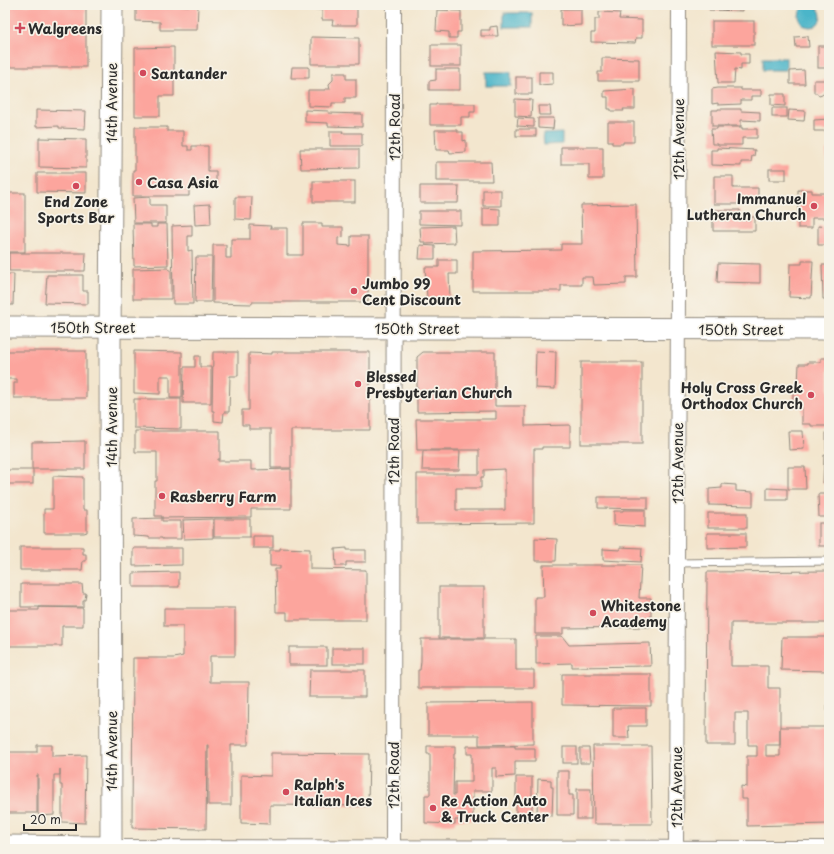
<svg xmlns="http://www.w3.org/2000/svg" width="834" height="854" viewBox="0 0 834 854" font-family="'Playpen Sans',sans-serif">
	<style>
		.water { fill: #4bb5c9; stroke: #3b707a }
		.building { fill: #fca59d; fill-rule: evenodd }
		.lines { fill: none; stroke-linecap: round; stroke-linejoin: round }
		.lane-casing { stroke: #8f887c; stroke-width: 9 }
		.street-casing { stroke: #8f887c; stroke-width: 16 }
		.secondary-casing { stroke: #8f887c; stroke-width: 23 }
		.lane { stroke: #fff; stroke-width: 7 }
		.street { stroke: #fff; stroke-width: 14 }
		.secondary { stroke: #fff; stroke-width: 21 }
		.poi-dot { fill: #d1495b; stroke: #f7f3e8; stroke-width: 1.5 }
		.labels { text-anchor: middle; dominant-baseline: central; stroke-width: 3.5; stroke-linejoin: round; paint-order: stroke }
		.poi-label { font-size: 14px; font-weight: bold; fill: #2b2b2b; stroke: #f7f3e8; text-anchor: start }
		.street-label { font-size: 14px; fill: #2b2b2b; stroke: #f7f3e8 }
	</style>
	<rect width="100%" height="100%" fill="#f7f3e8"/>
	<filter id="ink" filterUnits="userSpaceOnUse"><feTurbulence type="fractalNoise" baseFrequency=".025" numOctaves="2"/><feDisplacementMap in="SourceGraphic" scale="8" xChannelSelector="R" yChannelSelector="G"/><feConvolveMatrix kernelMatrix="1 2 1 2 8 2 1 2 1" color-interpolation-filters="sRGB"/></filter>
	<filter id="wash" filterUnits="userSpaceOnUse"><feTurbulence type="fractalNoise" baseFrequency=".012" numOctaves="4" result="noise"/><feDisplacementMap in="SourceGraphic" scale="16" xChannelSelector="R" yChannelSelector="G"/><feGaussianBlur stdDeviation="0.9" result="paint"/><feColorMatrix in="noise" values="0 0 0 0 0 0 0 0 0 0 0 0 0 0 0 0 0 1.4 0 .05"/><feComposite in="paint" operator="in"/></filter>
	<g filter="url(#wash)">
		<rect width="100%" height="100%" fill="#f3e6ce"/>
		<g class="water">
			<circle cx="810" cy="16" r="11"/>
			<rect x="504" y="13" width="28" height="14"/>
			<rect x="763" y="58" width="23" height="12"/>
			<rect x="486" y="72" width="25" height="14"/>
			<path d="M562,133V144L544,145L543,134Z"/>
		</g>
		<g id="blocks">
			<g class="building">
				<rect x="5" y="5" width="81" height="62"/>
				<path d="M136,5L198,6L197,30H160V22L136,21Z"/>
				<path d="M305,5H357V25H332L333,20H322V10L305,9Z"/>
				<rect x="516" y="5" width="20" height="3"/>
				<path d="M709,5H742V11L709,10Z"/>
				<path d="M561,9H581V25L561,26Z"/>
				<path d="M437,10L461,11V32H457V38H449V32L436,31Z"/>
				<path d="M599,12L620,13L619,19L642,20V38H636L635,43L591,42V33H595V19H599Z"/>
				<rect x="712" y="21" width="42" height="24"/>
				<path d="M497,26L498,36H481V30H490V27Z"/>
				<path d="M808,36L809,47H796L795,37Z"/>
				<path d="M311,37L359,38V64H311Z"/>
				<rect x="431" y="45" width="30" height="21"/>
				<rect x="818" y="46" width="11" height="22"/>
				<path d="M174,47V96H160V116H135V48Z"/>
				<path d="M716,51L741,52V54H749V64H741V70L735,69L734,83H718Z"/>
				<path d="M602,58L639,59V81H598V72H602Z"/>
				<path d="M292,67H309V78H291Z"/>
				<path d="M436,69H460V90H429V81L436,80Z"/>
				<path d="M804,70L805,84H790V71Z"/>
				<path d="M539,72H553V84L539,85Z"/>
				<path d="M333,73H346V79H356V98H345V103H332V107L308,106V90H325V89H330L329,84L333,80Z"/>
				<rect x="516" y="77" width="16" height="17"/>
				<path d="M814,80H829V92H825L822,95L819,96L817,93H814Z"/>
				<path d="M718,88H741V90H761V96H751V100H741V104L718,105V103L712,104V89Z"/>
				<path d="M635,89V109H623L624,111H611V109H608V97H604V91Z"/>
				<path d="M771,94H785V106L771,105Z"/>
				<path d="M515,99L532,100L531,117L515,116Z"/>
				<path d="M436,104H475V112H470V117H461V125H430V105H436Z"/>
				<path d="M538,106H550L551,115H539Z"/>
				<rect x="772" y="108" width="15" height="9"/>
				<path d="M718,109H741V111L760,112V121L741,120V126H712V110H718Z"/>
				<path d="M36,110L86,111L85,129L59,128V126L36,127Z"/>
				<path d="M305,110L329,111L328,113L362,114V127L328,126V123L305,122Z"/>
				<path d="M789,110L805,111L804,121L788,120Z"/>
				<path d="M518,118L534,119V127L517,126Z"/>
				<path d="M538,118H554L553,129L538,128Z"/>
				<path d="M829,119V131H814V120Z"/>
				<path d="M608,122H634V142H623V144H612V141H608Z"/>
				<path d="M135,127H167V131H183V146H188V150H192V146H208V171H216V188H189V196H133V170H135Z"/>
				<path d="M717,127H742V129H757V138H742V145H718V144H712L711,129H717Z"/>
				<rect x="516" y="129" width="20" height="7"/>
				<path d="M435,130H457V132H463V141L466,140V152L450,153L449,150H436Z"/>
				<path d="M330,131H343L342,133H362V146H330Z"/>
				<path d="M39,138L86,139V168L39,167Z"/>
				<path d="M561,147H603V179H589V164H561Z"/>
				<path d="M717,148L755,150L754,156H752L751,162H741V166L711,165V150H717Z"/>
				<path d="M300,149H359V168L301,169Z"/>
				<path d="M829,149V161H827L826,150Z"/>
				<path d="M436,162H491L492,181H436Z"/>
				<rect x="769" y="169" width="17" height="11"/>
				<path d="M37,173H86V193L37,192Z"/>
				<path d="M714,176H733V188H758V204H714Z"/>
				<rect x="313" y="181" width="42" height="21"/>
				<path d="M420,186H459L458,203H420Z"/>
				<rect x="483" y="190" width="18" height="16"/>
				<path d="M798,190H812V193H829V218H812V228H798Z"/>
				<rect x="5" y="193" width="20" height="59"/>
				<path d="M150,197V205H166V223H134L133,198Z"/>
				<path d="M235,197H252L251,220L235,219Z"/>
				<path d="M210,204L211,224L195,225L194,205Z"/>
				<path d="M636,204L637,277H626V284L594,285L593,277H582V285H561V291H473V251L561,250V244H582L581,205Z"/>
				<path d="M483,208L500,209V226H483Z"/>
				<path d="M713,210H740L741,220H750V217H755V231H713Z"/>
				<path d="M419,211H461V225L419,224Z"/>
				<path d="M303,223H322V227H343V237L338,238V245L351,246V236H368V302H252V304L213,303V245H226V258H231V239H250V225L271,226L270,228H287V255H303Z"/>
				<path d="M133,224H151V227H157V224H167L168,265L134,266Z"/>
				<path d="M192,225V236H188V251L192,250L193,304H173L172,226Z"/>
				<path d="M454,226L455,243L425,244V242H421L420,227Z"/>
				<path d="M818,226L829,227V245H818Z"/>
				<path d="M420,245L435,246V259H419Z"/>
				<path d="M9,253H86L85,271H9Z"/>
				<path d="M196,257H212L211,302H195Z"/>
				<path d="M439,260H457V274H449L450,299H427L425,267H439Z"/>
				<path d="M802,261H813L811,298L789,297L790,264H802Z"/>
				<path d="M718,263L760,264V283L717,282Z"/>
				<path d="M822,265H829V299H823Z"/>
				<path d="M168,268L169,270H171V299H133V269Z"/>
				<path d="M5,274H14L13,305H5Z"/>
				<path d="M47,275H83V291H88V304L45,303Z"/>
				<path d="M5,351H86V398H14V383H17V379H5Z"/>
				<path d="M134,351L182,352V398H170V376H160V394L134,393Z"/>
				<path d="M536,351L556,352L555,389L535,388Z"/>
				<path d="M213,352H238V376H230L229,412H224L223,422L214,421V411H212Z"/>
				<path d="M272,352H370V430H291V468H271V429H249V425H242V410H249V353L272,354Z"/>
				<path d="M423,352H495V406H525V426L570,425V447H542V449H534V523L417,524V474H479V450H417L416,419H496V411L417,412V357ZM505,469V510H456V488H481V477H484V470Z"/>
				<path d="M195,356H200V367H211V403H183L184,367H195Z"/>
				<path d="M821,358H829V426H811V424H802V407L793,406V385H798L799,364H808V362H821Z"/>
				<rect x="581" y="362" width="61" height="82"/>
				<path d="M134,399H181V429L134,428Z"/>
				<path d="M135,431H220V459H218V461H251V470L291,469V509H251V517L162,518V516H155V481H157V452H135Z"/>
				<path d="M788,431H803L804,449L789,450Z"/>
				<rect x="826" y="433" width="3" height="17"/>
				<path d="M85,441V469H32V442Z"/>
				<path d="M423,451H460L459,470H422Z"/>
				<path d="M824,455L829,456V484L823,483Z"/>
				<path d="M788,467H805L806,489H788Z"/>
				<rect x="5" y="470" width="28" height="14"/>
				<path d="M53,476L83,477V510H87V532L84,533H44V509H53Z"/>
				<path d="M722,484L736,485V491L753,492V506L709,505V489L722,488Z"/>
				<path d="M767,488L787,489V500H767Z"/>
				<path d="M818,494H829V517H819Z"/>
				<path d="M598,497H648V509L598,508Z"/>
				<path d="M623,510H645V527L614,525V511H623Z"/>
				<rect x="708" y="513" width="39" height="15"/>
				<path d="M162,518V521H181V539H162V538H149V537L133,536V519Z"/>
				<path d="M213,519V538L184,539L183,520Z"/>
				<rect x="214" y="519" width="36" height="18"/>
				<rect x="819" y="523" width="10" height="23"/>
				<path d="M707,533H746V547L707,548Z"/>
				<rect x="253" y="536" width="20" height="12"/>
				<path d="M535,538L557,539L556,561H535Z"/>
				<path d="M20,547H83V554H86V561H83L82,570H20Z"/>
				<path d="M620,547L642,548L641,562L603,560V549L620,550Z"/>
				<path d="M133,548H182V565L133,566Z"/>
				<path d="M280,548L310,549V569L366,570V620H287V612H276L275,569H280V566H270V550H280Z"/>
				<path d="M347,548V550H366V562H346V566H336L335,549Z"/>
				<path d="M543,565H641L639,598H651V627L563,628V634H535V597H544Z"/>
				<path d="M829,571V623H731V666H768V688H780V745H766V756H780V727H829V824L747,826V799H741V786L747,787V756H757V745H748V713H735V745H706L707,572Z"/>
				<path d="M179,572V587H133V573Z"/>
				<path d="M21,584H82L83,593H86L85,600H83V607H21Z"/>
				<rect x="439" y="587" width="45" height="51"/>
				<path d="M39,607L83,608V626H62V646H5V610H39Z"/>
				<path d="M164,608H235V656H210V682H249L248,745H231V805H208V745H207L206,829L132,828L133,658H174L183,656V626H164Z"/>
				<path d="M536,636H562L569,645L650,643L651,666L572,667V663L536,664Z"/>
				<path d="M782,637H829V716H827V671L781,670Z"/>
				<path d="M421,639H516V670H534V688H418V670H420L421,661Z"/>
				<rect x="289" y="647" width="38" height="18"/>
				<rect x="332" y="648" width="33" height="16"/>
				<path d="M310,670H365V697H309Z"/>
				<path d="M562,674H651V706L562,705Z"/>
				<path d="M533,702V744L479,745V735H428V703Z"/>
				<path d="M613,708H646V726H628L629,738H613Z"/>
				<path d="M37,745H52V756L86,755L85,823L62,822V785H60V769V775H54V815L41,816L38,814V775H37V813H5V752H37Z"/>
				<path d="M427,746H455V754H454L453,795H455V782H472V754H467V746H515V748H535V761H515V776L496,777V768H492V791H473V820H455V824L425,823V795H430V754H427Z"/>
				<path d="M593,746H651L652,824H594Z"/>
				<rect x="563" y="747" width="14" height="16"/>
				<path d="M580,748H589L590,763H580Z"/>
				<path d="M271,753L369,754L368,806L270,805V824L241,823V775L271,776Z"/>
				<path d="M557,771H569V795H573V815H557Z"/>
				<rect x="516" y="777" width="16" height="43"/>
				<path d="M538,779L551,780V787H553L552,816L537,815Z"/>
				<rect x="577" y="789" width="14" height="30"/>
			</g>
		</g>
	</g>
	<g filter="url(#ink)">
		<use href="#blocks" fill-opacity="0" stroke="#8f887c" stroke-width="1"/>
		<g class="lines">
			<g class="lane-casing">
				<path id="lane" d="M677,563L829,561"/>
			</g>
			<g class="street-casing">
				<g id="street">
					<path d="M111,849V847L829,848"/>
					<path d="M393,849L394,5"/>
					<path d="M676,849L679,5"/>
				</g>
			</g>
			<g class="secondary-casing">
				<g id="secondary">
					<path d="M5,327L829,329"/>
					<path d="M5,846L111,847L110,346L112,5"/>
				</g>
			</g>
			<use href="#lane" class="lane"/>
			<use href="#street" class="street"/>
			<use href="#secondary" class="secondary"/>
		</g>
	</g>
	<g class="poi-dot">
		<path d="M18 22h4v4h4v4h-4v4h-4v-4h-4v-4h4z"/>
		<circle cx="143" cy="73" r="4"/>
		<circle cx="139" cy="182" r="4"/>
		<circle cx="76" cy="186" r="4"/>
		<circle cx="814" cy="206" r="4"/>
		<circle cx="354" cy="291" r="4"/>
		<circle cx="358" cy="384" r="4"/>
		<circle cx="811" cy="395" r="4"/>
		<circle cx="162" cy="496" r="4"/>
		<circle cx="593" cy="613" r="4"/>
		<circle cx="286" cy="792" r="4"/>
		<circle cx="433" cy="808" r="4"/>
	</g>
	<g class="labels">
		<g class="poi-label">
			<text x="28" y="28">Walgreens</text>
			<text x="151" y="73">Santander</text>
			<text x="147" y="182">Casa Asia</text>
			<text x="806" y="198" text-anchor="end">Immanuel<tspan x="806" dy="16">Lutheran Church</tspan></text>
			<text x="76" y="201" text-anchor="middle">End Zone<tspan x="76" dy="16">Sports Bar</tspan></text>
			<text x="362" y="283">Jumbo 99<tspan x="362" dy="16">Cent Discount</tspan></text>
			<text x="366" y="376">Blessed<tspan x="366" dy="16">Presbyterian Church</tspan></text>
			<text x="803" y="387" text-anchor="end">Holy Cross Greek<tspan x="803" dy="16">Orthodox Church</tspan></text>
			<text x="170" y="496">Rasberry Farm</text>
			<text x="601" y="605">Whitestone<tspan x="601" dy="16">Academy</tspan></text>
			<text x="294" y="784">Ralph's<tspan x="294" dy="16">Italian Ices</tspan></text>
			<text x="441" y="800">Re Action Auto<tspan x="441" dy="16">&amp; Truck Center</tspan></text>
		</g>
		<g class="street-label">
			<text transform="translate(111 103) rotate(-90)">14th Avenue</text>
			<text transform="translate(394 127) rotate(-90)">12th Road</text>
			<text transform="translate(678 139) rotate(-90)">12th Avenue</text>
			<text x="93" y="327">150th Street</text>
			<text x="417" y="328">150th Street</text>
			<text x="741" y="329">150th Street</text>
			<text transform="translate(111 427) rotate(-90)">14th Avenue</text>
			<text transform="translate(393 451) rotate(-90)">12th Road</text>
			<text transform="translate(677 463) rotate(-90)">12th Avenue</text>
			<text transform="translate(111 751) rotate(-90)">14th Avenue</text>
			<text transform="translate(393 775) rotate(-90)">12th Road</text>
			<text transform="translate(676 787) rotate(-90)">12th Avenue</text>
		</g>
	</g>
	<rect width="834" height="854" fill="none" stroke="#f7f3e8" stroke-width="20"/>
	<path d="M24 824v6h52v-6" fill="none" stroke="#2b2b2b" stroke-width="2"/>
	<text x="30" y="824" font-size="12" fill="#2b2b2b" stroke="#f7f3e8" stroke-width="3" paint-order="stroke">20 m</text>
</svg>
